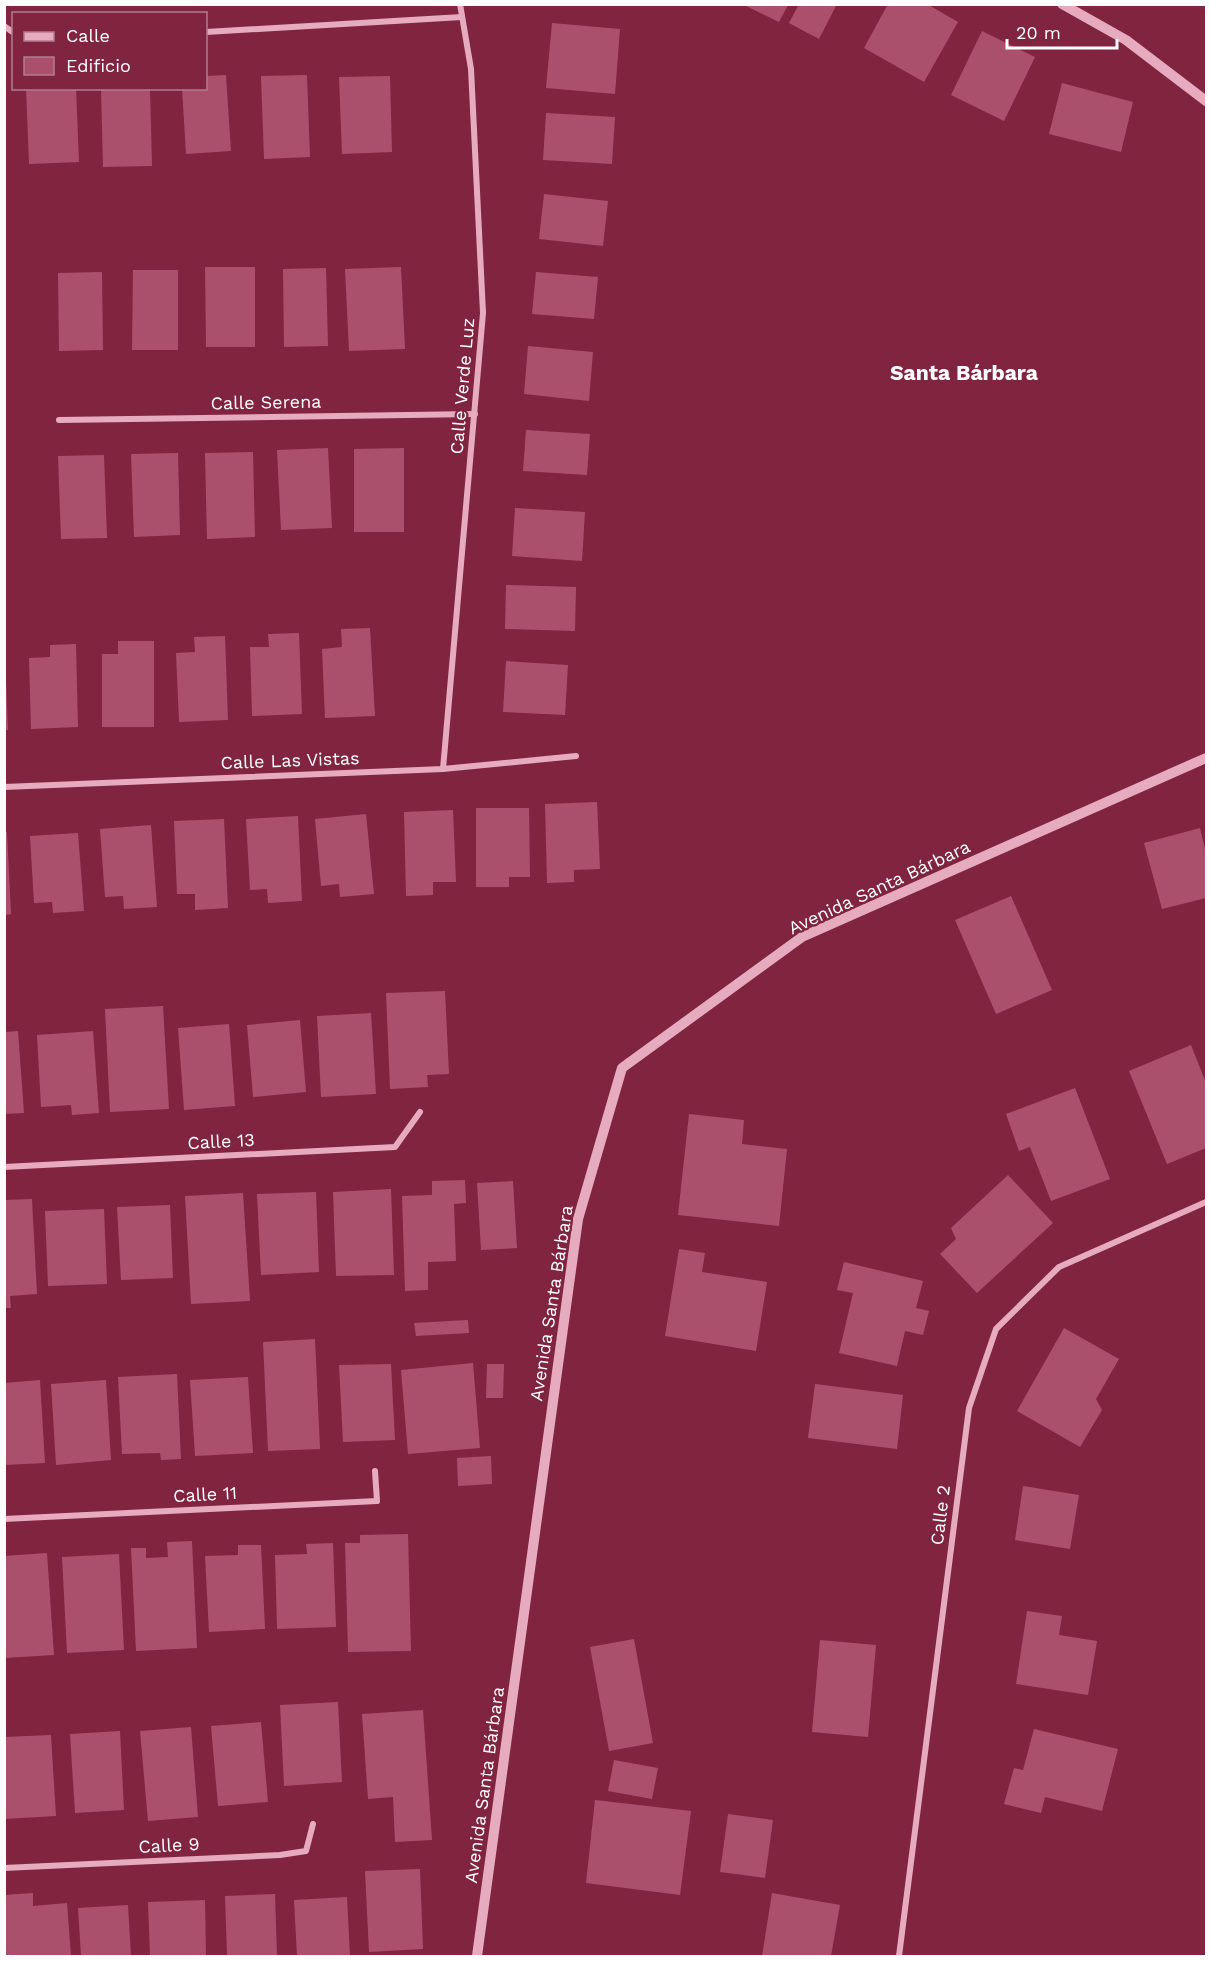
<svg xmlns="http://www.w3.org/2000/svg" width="1211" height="1961" viewBox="0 0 1211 1961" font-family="'Work Sans',sans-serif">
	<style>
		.building { fill: #aa506d }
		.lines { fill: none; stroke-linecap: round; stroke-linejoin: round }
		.minor { stroke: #e6abbe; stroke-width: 6 }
		.tertiary { stroke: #e6abbe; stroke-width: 10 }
		.labels { text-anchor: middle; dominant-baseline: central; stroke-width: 4.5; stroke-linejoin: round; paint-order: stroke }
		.street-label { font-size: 18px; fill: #fff; stroke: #802440 }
		.quarter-label { font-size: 21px; font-weight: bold; fill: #fff; stroke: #802440 }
	</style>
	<rect width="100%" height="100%" fill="#802440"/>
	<g class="building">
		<path d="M799,4H837L819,39L789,23Z"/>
		<path d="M888,4H927L958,22L924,82L864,48Z"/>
		<path d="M747,5H788L779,22L746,6Z"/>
		<path d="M552,23L620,29L615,94L546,88Z"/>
		<path d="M982,31L1035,57L1004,121L951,95Z"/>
		<path d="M226,75L231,151L186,154L182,88H206V76Z"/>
		<path d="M307,75L310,157L264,159L261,76Z"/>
		<path d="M390,76L392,152L342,154L339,77Z"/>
		<path d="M1062,83L1133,102L1121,152L1049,134Z"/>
		<path d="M26,88H76L79,162L29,164Z"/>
		<path d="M101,88H150L152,166L103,167Z"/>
		<path d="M546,113L615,117L612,164L543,160Z"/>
		<path d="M544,194L608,201L603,246L539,239Z"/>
		<path d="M205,267H255V347H206Z"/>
		<path d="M401,267L405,349L349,351L345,269Z"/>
		<path d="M326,268L328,346L284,347L283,269Z"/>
		<path d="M133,270H178V350H132Z"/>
		<path d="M102,272L103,350L59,351L58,273Z"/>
		<path d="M536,272L598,277L594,319L532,314Z"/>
		<path d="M528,346L593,352L589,401L524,394Z"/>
		<path d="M526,430L590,434L587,475L523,471Z"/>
		<path d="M328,448L332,528L281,530L277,450Z"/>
		<path d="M404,448V532H354V449Z"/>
		<path d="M253,452L255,537L207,539L205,453Z"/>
		<path d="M178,453L180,535L134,537L131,454Z"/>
		<path d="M104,455L107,538L61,539L58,456Z"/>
		<path d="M515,508L585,512L582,561L512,556Z"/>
		<path d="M506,585L576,587L575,631L505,629Z"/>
		<path d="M370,628L375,716L325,718L322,649L342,647L341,629Z"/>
		<path d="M299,633L302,714L252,716L250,647H269L268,634Z"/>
		<path d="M225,636L228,720L179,722L176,653L195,652L194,637Z"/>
		<path d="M118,641H154V727H102V654H118Z"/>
		<path d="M76,644L78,727L31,729L29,658L50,657V645Z"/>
		<path d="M506,661L568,665L565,715L503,712Z"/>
		<path d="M4,678H6L8,730H4Z"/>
		<path d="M597,802L600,869L574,870V882L547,883L545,804Z"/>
		<path d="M476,808H529L530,877H509V887H476Z"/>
		<path d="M453,810L456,882H433V895L406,896L404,812Z"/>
		<path d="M366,814L374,894L340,897L339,884L321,886L315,819Z"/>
		<path d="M298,816L302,901L268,903L267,889L250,890L246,819Z"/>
		<path d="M224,819L228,908L195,910V894H177L174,821Z"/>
		<path d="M151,825L157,907L124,909L123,896L105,897L100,829Z"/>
		<path d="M1200,828L1206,853V898L1162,909L1144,843Z"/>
		<path d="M5,832H7L11,914L5,915Z"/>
		<path d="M78,833L84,911L53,913L52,902L34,903L30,836Z"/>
		<path d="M1011,896L1052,990L996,1014L955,920Z"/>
		<path d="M445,991L449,1074L427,1075L428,1087L390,1089L386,993Z"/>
		<path d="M163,1006L169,1109L110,1112L105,1009Z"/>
		<path d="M371,1013L376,1094L321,1097L317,1016Z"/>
		<path d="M300,1020L306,1092L253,1097L247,1025Z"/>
		<path d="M229,1024L235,1106L184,1110L178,1028Z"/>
		<path d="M18,1031L24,1113L5,1114V1032Z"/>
		<path d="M93,1031L99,1113L72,1115L71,1105L41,1107L37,1035Z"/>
		<path d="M1191,1045L1206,1083V1148L1167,1164L1129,1071Z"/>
		<path d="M1075,1088L1110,1179L1051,1201L1030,1147L1019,1151L1006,1114Z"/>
		<path d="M689,1114L744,1120L742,1144L787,1149L779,1226L678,1215Z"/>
		<path d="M1008,1175L1053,1223L977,1293L940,1254L956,1239L951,1228Z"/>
		<path d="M465,1180L466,1203L454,1204L456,1261L428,1262V1290L405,1291L402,1196L432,1195V1181Z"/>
		<path d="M513,1181L517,1248L481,1250L477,1183Z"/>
		<path d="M391,1189L394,1275L336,1276L333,1192Z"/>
		<path d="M316,1192L319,1272L261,1275L257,1194Z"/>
		<path d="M243,1193L250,1301L191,1304L185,1196Z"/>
		<path d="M32,1199L37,1294L10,1296L11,1308H4V1200Z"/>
		<path d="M170,1205L173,1278L121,1280L117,1207Z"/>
		<path d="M104,1209L107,1284L48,1286L45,1211Z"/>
		<path d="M679,1249L705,1253L702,1272L767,1282L756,1351L665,1336Z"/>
		<path d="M844,1262L923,1281L916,1308L929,1311L923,1335L905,1331L897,1366L839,1353L853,1293L837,1290Z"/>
		<path d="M468,1320L469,1333L416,1336L414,1323Z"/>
		<path d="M1064,1328L1119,1359L1096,1399L1102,1410L1080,1447L1017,1411Z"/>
		<path d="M315,1339L320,1449L268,1451L263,1342Z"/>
		<path d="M473,1363L480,1448L408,1454L401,1370Z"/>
		<path d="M391,1364L395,1440L343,1442L339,1365Z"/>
		<path d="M487,1364H504L503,1398H486Z"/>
		<path d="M177,1374L181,1459L161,1460L160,1453L122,1454L118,1377Z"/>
		<path d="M248,1377L253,1453L195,1456L190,1380Z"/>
		<path d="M40,1380L45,1463L4,1465V1383Z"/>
		<path d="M106,1380L111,1460L56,1465L51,1384Z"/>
		<path d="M815,1384L903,1395L897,1449L808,1438Z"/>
		<path d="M491,1456L492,1484L458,1486L457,1458Z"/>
		<path d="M1023,1486L1079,1495L1070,1549L1015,1540Z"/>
		<path d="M408,1534L411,1651L348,1652L345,1543H360V1535Z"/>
		<path d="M192,1541L197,1648L136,1651L131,1548H146V1558L168,1557L167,1542Z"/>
		<path d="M333,1543L336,1627L277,1629L275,1555L307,1554L306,1544Z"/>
		<path d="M238,1545H261L265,1629L209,1632L205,1556L238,1555Z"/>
		<path d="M47,1553L54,1655L4,1658V1556Z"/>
		<path d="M119,1554L124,1650L67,1653L62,1557Z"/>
		<path d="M1027,1611L1062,1616L1059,1635L1097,1641L1088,1695L1016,1684Z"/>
		<path d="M634,1639L653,1743L609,1751L590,1647Z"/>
		<path d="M820,1640L876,1645L868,1737L812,1732Z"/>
		<path d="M338,1702L342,1782L284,1786L280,1705Z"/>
		<path d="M423,1710L432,1840L395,1842L393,1797L368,1799L362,1714Z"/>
		<path d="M261,1722L268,1802L218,1806L211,1726Z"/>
		<path d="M191,1727L198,1817L148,1821L140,1731Z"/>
		<path d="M1034,1729L1118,1749L1102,1811L1045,1797L1041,1813L1004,1804L1014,1768L1023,1770Z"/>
		<path d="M120,1731L124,1810L75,1813L70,1734Z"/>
		<path d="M51,1735L56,1816L4,1819V1737Z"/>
		<path d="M614,1760L658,1768L652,1799L608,1791Z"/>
		<path d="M595,1800L691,1811L680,1895L586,1883Z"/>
		<path d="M728,1814L773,1820L765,1878L720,1872Z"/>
		<path d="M420,1869L423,1949L369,1952L365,1871Z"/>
		<path d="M33,1893V1906L67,1903L71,1956H4V1895Z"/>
		<path d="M772,1893L840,1905L831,1956H762Z"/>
		<path d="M275,1894L277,1956H227L225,1896Z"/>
		<path d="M347,1897L350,1956H297L294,1900Z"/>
		<path d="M205,1900L206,1956H150L148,1902Z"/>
		<path d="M128,1905L131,1956H81L78,1908Z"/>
	</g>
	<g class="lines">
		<g class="minor">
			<path d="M4,26L14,33"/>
			<path d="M206,32L462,17"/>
			<path d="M59,420L475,414"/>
			<path d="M443,769L483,313L471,69L460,4"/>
			<path d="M4,787L443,769L576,756"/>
			<path d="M4,1167L395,1147L420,1112"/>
			<path d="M4,1519L377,1501L375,1471"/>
			<path d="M4,1868L280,1855L306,1851L313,1824"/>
			<path d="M899,1956L969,1408L996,1329L1059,1267L1206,1202"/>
		</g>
		<g class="tertiary">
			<path d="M1062,4L1126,40L1206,101"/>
			<path d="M477,1956L578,1219L622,1068L802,937L1206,758"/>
		</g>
	</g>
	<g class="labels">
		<g class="street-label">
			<text transform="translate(462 386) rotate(-85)">Calle Verde Luz</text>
			<text transform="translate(266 402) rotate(-1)">Calle Serena</text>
			<text transform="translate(290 760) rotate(-2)">Calle Las Vistas</text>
			<text transform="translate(879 887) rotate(-25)">Avenida Santa Bárbara</text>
			<text transform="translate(221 1141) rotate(-3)">Calle 13</text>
			<text transform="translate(551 1303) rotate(-81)">Avenida Santa Bárbara</text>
			<text transform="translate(205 1494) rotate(-3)">Calle 11</text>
			<text transform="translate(940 1515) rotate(-83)">Calle 2</text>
			<text transform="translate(484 1785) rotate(-82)">Avenida Santa Bárbara</text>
			<text transform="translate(169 1845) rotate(-3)">Calle 9</text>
		</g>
		<g class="quarter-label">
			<text x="964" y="372">Santa Bárbara</text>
		</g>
	</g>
	<rect width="1211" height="1961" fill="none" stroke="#ffffff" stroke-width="12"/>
	<rect x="12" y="12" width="195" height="78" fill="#802440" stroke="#b37c8c" stroke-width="1.5"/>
	<rect x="24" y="32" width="30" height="9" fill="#e6abbe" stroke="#b37c8c" stroke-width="1.5"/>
	<text x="66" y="42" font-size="18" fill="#ffffff">Calle</text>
	<rect x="24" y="57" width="30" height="18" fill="#aa506d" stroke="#b37c8c" stroke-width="1.5"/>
	<text x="66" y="72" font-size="18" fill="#ffffff">Edificio</text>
	<path d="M1007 39v9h110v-9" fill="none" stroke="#ffffff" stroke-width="3"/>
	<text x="1016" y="39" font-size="18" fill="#ffffff" stroke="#802440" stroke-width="4.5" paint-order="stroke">20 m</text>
</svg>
